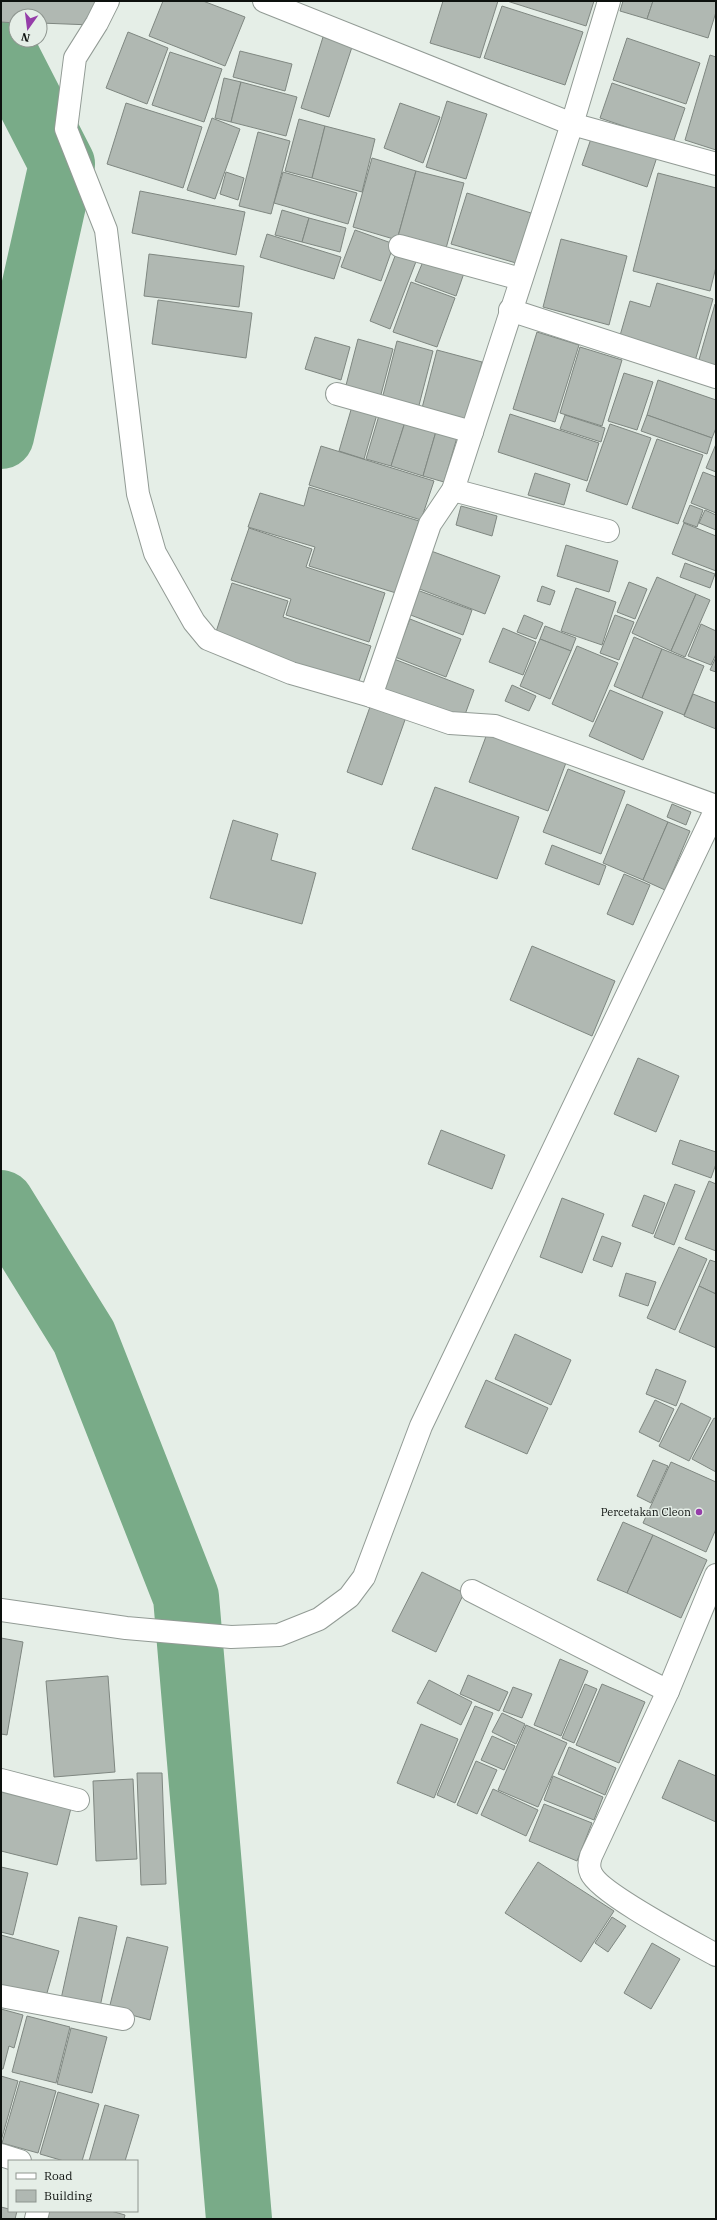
<svg xmlns="http://www.w3.org/2000/svg" width="717" height="2220" viewBox="0 0 717 2220" font-family="'IBM Plex Serif',serif">
	<style>
		.lines { fill: none; stroke-linecap: round; stroke-linejoin: round }
		.river { stroke: #79ab88; stroke-width: 66 }
		.building { fill: #b0b8b2; stroke: #7f8781 }
		.minor-casing { stroke: #929b95; stroke-width: 24 }
		.minor { stroke: #fff; stroke-width: 22 }
		.poi-dot { fill: #953da9; stroke: #e5eee7; stroke-width: 1.5 }
		.labels { text-anchor: middle; dominant-baseline: central; stroke-width: 3; stroke-linejoin: round; paint-order: stroke }
		.poi-label { font-size: 11px; fill: #0d110e; stroke: #e5eee7; text-anchor: end }
	</style>
	<rect width="100%" height="100%" fill="#e5eee7"/>
	<g class="lines">
		<g class="river">
			<path d="M1,45L62,164L1,436"/>
			<path d="M1,1203L84,1337L186,1597L239,2219"/>
		</g>
	</g>
	<g class="building">
		<path d="M1,1H96L92,25L40,23V16H16V23L1,22Z"/>
		<path d="M163,1H203L245,17L225,66L149,36Z"/>
		<path d="M443,1H498L480,58L430,43Z"/>
		<path d="M507,1H594L586,26Z"/>
		<path d="M623,1H653L647,19L620,11Z"/>
		<path d="M653,1H716V12L708,38L647,19Z"/>
		<path d="M502,6L583,32L565,85L484,58Z"/>
		<path d="M128,32L168,48L147,104L106,88Z"/>
		<path d="M323,37L352,47L329,117L301,108Z"/>
		<path d="M627,38L700,63L686,104L613,80Z"/>
		<path d="M240,51L292,64L285,91L233,77Z"/>
		<path d="M170,52L222,69L204,122L152,105Z"/>
		<path d="M710,55L716,57V150L685,140Z"/>
		<path d="M224,78L241,82L231,122L215,118Z"/>
		<path d="M241,82L297,97L286,136L231,122Z"/>
		<path d="M612,83L685,108L673,143L600,118Z"/>
		<path d="M447,101L487,114L466,179L426,167Z"/>
		<path d="M126,103L202,127L183,188L107,164Z"/>
		<path d="M400,103L440,117L423,163L384,148Z"/>
		<path d="M212,118L240,129L215,199L187,190Z"/>
		<path d="M299,119L325,126L312,178L285,171Z"/>
		<path d="M325,126L375,139L362,192L312,178Z"/>
		<path d="M594,130L659,151L647,187L582,165Z"/>
		<path d="M258,132L290,141L271,214L239,206Z"/>
		<path d="M372,158L416,171L397,240L353,227Z"/>
		<path d="M416,171L464,183L445,252L397,240Z"/>
		<path d="M226,172L244,178L238,200L220,194Z"/>
		<path d="M283,172L357,193L348,224L274,203Z"/>
		<path d="M658,173L716,188V267L710,291L633,271Z"/>
		<path d="M140,191L245,212L236,255L132,233Z"/>
		<path d="M467,193L531,213L516,263L451,244Z"/>
		<path d="M282,210L309,218L302,242L275,235Z"/>
		<path d="M309,218L346,228L340,252L302,242Z"/>
		<path d="M355,230L394,244L381,281L341,267Z"/>
		<path d="M267,234L341,257L334,279L260,257Z"/>
		<path d="M561,239L627,256L609,325L543,307Z"/>
		<path d="M397,251L417,259L390,329L370,321Z"/>
		<path d="M149,254L244,266L239,307L144,296Z"/>
		<path d="M424,259L464,273L456,296L415,281Z"/>
		<path d="M411,282L455,298L437,347L393,332Z"/>
		<path d="M657,283L713,299L695,361L619,339L630,301L650,307Z"/>
		<path d="M158,300L252,313L246,358L152,344Z"/>
		<path d="M715,304L716,305V368L698,363Z"/>
		<path d="M537,332L579,345L555,422L513,409Z"/>
		<path d="M315,337L350,347L341,380L305,369Z"/>
		<path d="M358,339L393,349L379,402L344,393Z"/>
		<path d="M397,341L433,351L417,413L381,403Z"/>
		<path d="M580,347L622,360L602,426L560,413Z"/>
		<path d="M437,350L482,362L465,424L421,412Z"/>
		<path d="M624,373L653,382L637,430L608,421Z"/>
		<path d="M658,380L716,400V428L712,438L647,415Z"/>
		<path d="M353,403L378,411L364,459L339,451Z"/>
		<path d="M380,412L406,419L391,466L366,459Z"/>
		<path d="M510,414L599,443L587,481L498,452Z"/>
		<path d="M565,415L605,428L601,442L560,429Z"/>
		<path d="M647,415L712,438L707,454L641,431Z"/>
		<path d="M406,419L437,428L423,476L391,466Z"/>
		<path d="M610,424L651,438L627,505L586,491Z"/>
		<path d="M437,428L458,434L444,482L423,476Z"/>
		<path d="M657,439L703,455L678,524L632,508Z"/>
		<path d="M716,444V472L706,468Z"/>
		<path d="M321,446L434,481L421,520L309,485Z"/>
		<path d="M703,472L716,477V513L691,503Z"/>
		<path d="M535,473L570,484L564,505L528,495Z"/>
		<path d="M309,487L419,521L396,593L309,566L315,547L248,527L260,493L304,506Z"/>
		<path d="M690,505L703,510L697,527L683,522Z"/>
		<path d="M461,506L497,516L492,536L456,525Z"/>
		<path d="M705,510L716,515V530L699,523Z"/>
		<path d="M684,523L716,536V571L672,554Z"/>
		<path d="M249,528L312,549L306,567L385,593L369,642L286,615L291,599L231,580Z"/>
		<path d="M566,545L618,561L609,592L557,576Z"/>
		<path d="M431,551L500,576L485,614L417,588Z"/>
		<path d="M685,563L715,574L710,588L680,577Z"/>
		<path d="M657,577L696,594L671,651L632,633Z"/>
		<path d="M629,582L647,589L635,619L617,612Z"/>
		<path d="M232,583L288,601L283,617L371,646L357,687L213,641Z"/>
		<path d="M542,586L555,591L550,605L537,601Z"/>
		<path d="M576,588L616,602L602,645L561,631Z"/>
		<path d="M417,590L472,610L463,635L408,614Z"/>
		<path d="M696,594L710,600L685,657L671,651Z"/>
		<path d="M524,615L543,623L536,639L517,632Z"/>
		<path d="M615,615L634,622L619,660L600,653Z"/>
		<path d="M410,619L461,639L446,677L395,657Z"/>
		<path d="M701,624L716,631V654L711,665L688,656Z"/>
		<path d="M545,626L576,638L571,651L540,639Z"/>
		<path d="M503,628L536,642L523,675L489,662Z"/>
		<path d="M634,637L662,649L642,698L614,686Z"/>
		<path d="M540,639L571,651L550,699L520,686Z"/>
		<path d="M577,646L618,663L593,722L552,704Z"/>
		<path d="M662,649L704,666L684,715L642,698Z"/>
		<path d="M716,657V672L710,670Z"/>
		<path d="M394,659L474,690L463,720L382,689Z"/>
		<path d="M512,685L536,696L529,711L505,701Z"/>
		<path d="M610,690L663,712L643,760L589,736Z"/>
		<path d="M693,694L716,703V729L684,716Z"/>
		<path d="M371,704L406,717L382,785L347,772Z"/>
		<path d="M488,731L567,760L548,811L469,782Z"/>
		<path d="M568,769L625,791L601,854L543,832Z"/>
		<path d="M435,787L519,817L497,879L412,849Z"/>
		<path d="M627,804L668,822L643,880L603,863Z"/>
		<path d="M672,804L691,812L686,825L667,817Z"/>
		<path d="M233,820L278,834L271,860L316,873L302,924L210,898Z"/>
		<path d="M668,822L690,831L665,890L643,880Z"/>
		<path d="M552,845L606,866L599,885L545,864Z"/>
		<path d="M624,874L650,885L633,925L607,914Z"/>
		<path d="M532,946L615,981L592,1036L510,1000Z"/>
		<path d="M638,1058L679,1076L656,1132L614,1114Z"/>
		<path d="M441,1130L505,1155L492,1189L428,1164Z"/>
		<path d="M680,1140L716,1152V1164L711,1178L672,1164Z"/>
		<path d="M709,1181L716,1184V1251L685,1239Z"/>
		<path d="M675,1184L695,1191L674,1245L654,1237Z"/>
		<path d="M644,1195L665,1203L653,1234L632,1226Z"/>
		<path d="M562,1198L604,1214L582,1273L540,1257Z"/>
		<path d="M602,1236L621,1243L612,1267L593,1260Z"/>
		<path d="M679,1247L707,1259L675,1330L647,1318Z"/>
		<path d="M710,1260L716,1262V1294L699,1286Z"/>
		<path d="M626,1273L656,1282L648,1306L619,1296Z"/>
		<path d="M699,1286L716,1294V1348L679,1332Z"/>
		<path d="M515,1334L571,1360L551,1405L495,1379Z"/>
		<path d="M656,1369L686,1381L676,1406L646,1394Z"/>
		<path d="M486,1380L548,1408L527,1454L465,1427Z"/>
		<path d="M655,1400L674,1409L659,1442L639,1432Z"/>
		<path d="M681,1403L711,1418L689,1461L659,1446Z"/>
		<path d="M714,1418L716,1419V1472L692,1459Z"/>
		<path d="M653,1460L668,1466L651,1503L637,1496Z"/>
		<path d="M671,1462L716,1482V1529L706,1552L643,1523Z"/>
		<path d="M623,1522L653,1535L627,1593L597,1580Z"/>
		<path d="M653,1535L707,1560L681,1618L627,1593Z"/>
		<path d="M422,1572L464,1593L436,1652L392,1631Z"/>
		<path d="M1,1638L23,1642L7,1735L1,1734Z"/>
		<path d="M560,1659L588,1671L561,1736L534,1725Z"/>
		<path d="M468,1675L508,1692L499,1711L460,1694Z"/>
		<path d="M108,1676L115,1772L54,1777L46,1681Z"/>
		<path d="M429,1680L472,1702L461,1725L417,1703Z"/>
		<path d="M585,1684L597,1689L574,1743L562,1738Z"/>
		<path d="M602,1684L645,1702L619,1763L576,1745Z"/>
		<path d="M513,1687L532,1694L522,1718L503,1711Z"/>
		<path d="M475,1706L493,1713L455,1803L437,1795Z"/>
		<path d="M502,1713L525,1724L516,1744L492,1732Z"/>
		<path d="M421,1724L458,1739L434,1798L397,1783Z"/>
		<path d="M526,1725L567,1743L538,1807L498,1790Z"/>
		<path d="M492,1736L515,1746L504,1770L481,1760Z"/>
		<path d="M569,1747L616,1768L605,1795L558,1774Z"/>
		<path d="M679,1760L716,1776V1822L662,1798Z"/>
		<path d="M476,1761L497,1770L477,1814L457,1805Z"/>
		<path d="M137,1773H162L166,1884L141,1885Z"/>
		<path d="M553,1776L603,1797L594,1820L544,1800Z"/>
		<path d="M133,1779L137,1859L96,1861L93,1781Z"/>
		<path d="M493,1789L538,1810L526,1836L481,1815Z"/>
		<path d="M1,1791L71,1808L57,1865L1,1851Z"/>
		<path d="M544,1804L592,1823L577,1861L529,1841Z"/>
		<path d="M538,1862L614,1911L581,1962L505,1913Z"/>
		<path d="M1,1867L28,1873L13,1935L1,1932Z"/>
		<path d="M79,1917L117,1926L100,2007L61,1999Z"/>
		<path d="M612,1917L626,1926L608,1952L595,1943Z"/>
		<path d="M1,1935L59,1951L45,2000L1,1988Z"/>
		<path d="M127,1937L168,1947L150,2020L109,2009Z"/>
		<path d="M652,1943L680,1959L651,2009L624,1993Z"/>
		<path d="M1,2009L23,2015L14,2048L9,2046L3,2069H1Z"/>
		<path d="M27,2016L70,2027L56,2083L12,2072Z"/>
		<path d="M71,2028L107,2037L92,2093L57,2084Z"/>
		<path d="M1,2076L18,2081L1,2141Z"/>
		<path d="M20,2081L56,2091L38,2153L2,2143Z"/>
		<path d="M58,2092L99,2104L82,2161H64L40,2154Z"/>
		<path d="M105,2105L139,2115L125,2161H89Z"/>
		<path d="M1,2207L9,2209V2211H17L15,2219H1Z"/>
		<path d="M49,2211H111L125,2215L124,2219H47Z"/>
	</g>
	<g class="lines">
		<g class="minor-casing">
			<g id="minor">
				<path d="M108,1L97,23L75,58L66,129L106,230L138,494L155,553L194,622L208,639L291,673L371,696L450,723L495,726L716,806"/>
				<path d="M264,1L572,124L716,164"/>
				<path d="M400,246L521,279"/>
				<path d="M510,310L716,377"/>
				<path d="M337,394L472,432"/>
				<path d="M453,490L608,531"/>
				<path d="M371,696L430,524L453,490L572,124L609,1"/>
				<path d="M716,1575L668,1691L591,1856C589,1862 588,1867 591,1873C599,1893 693,1942 716,1955"/>
				<path d="M472,1591L668,1691"/>
				<path d="M1,1610L126,1628L231,1637L279,1635L319,1619L349,1597L364,1577L421,1426L716,809"/>
				<path d="M1,1780L78,1800"/>
				<path d="M1,1996L123,2019"/>
				<path d="M1,2155L20,2161"/>
				<path d="M36,2219L38,2211"/>
			</g>
		</g>
		<use href="#minor" class="minor"/>
	</g>
	<circle class="poi-dot" cx="699" cy="1512" r="4"/>
	<g class="labels">
		<g class="poi-label">
			<text x="691" y="1512">Percetakan Cleon</text>
		</g>
	</g>
	<rect width="717" height="2220" fill="none" stroke="#0d110e" stroke-width="4"/>
	<rect x="8" y="2160" width="130" height="52" fill="#e5eee7" stroke="#8f9690"/>
	<rect x="16" y="2173" width="20" height="6" fill="#ffffff" stroke="#8f9690"/>
	<text x="44" y="2180" font-size="12" fill="#0d110e">Road</text>
	<rect x="16" y="2190" width="20" height="12" fill="#b0b8b2" stroke="#8f9690"/>
	<text x="44" y="2200" font-size="12" fill="#0d110e">Building</text>
	<g transform="translate(28 28) rotate(194)"><circle r="19" fill="#e5eee7" stroke="#8f9690"/>
	<path d="M0-3L7 15L0 10L-7 15Z" fill="#953da9"/>
	<text y="-6" font-size="11" font-weight="bold" text-anchor="middle" fill="#0d110e">N</text>
	</g>
</svg>
